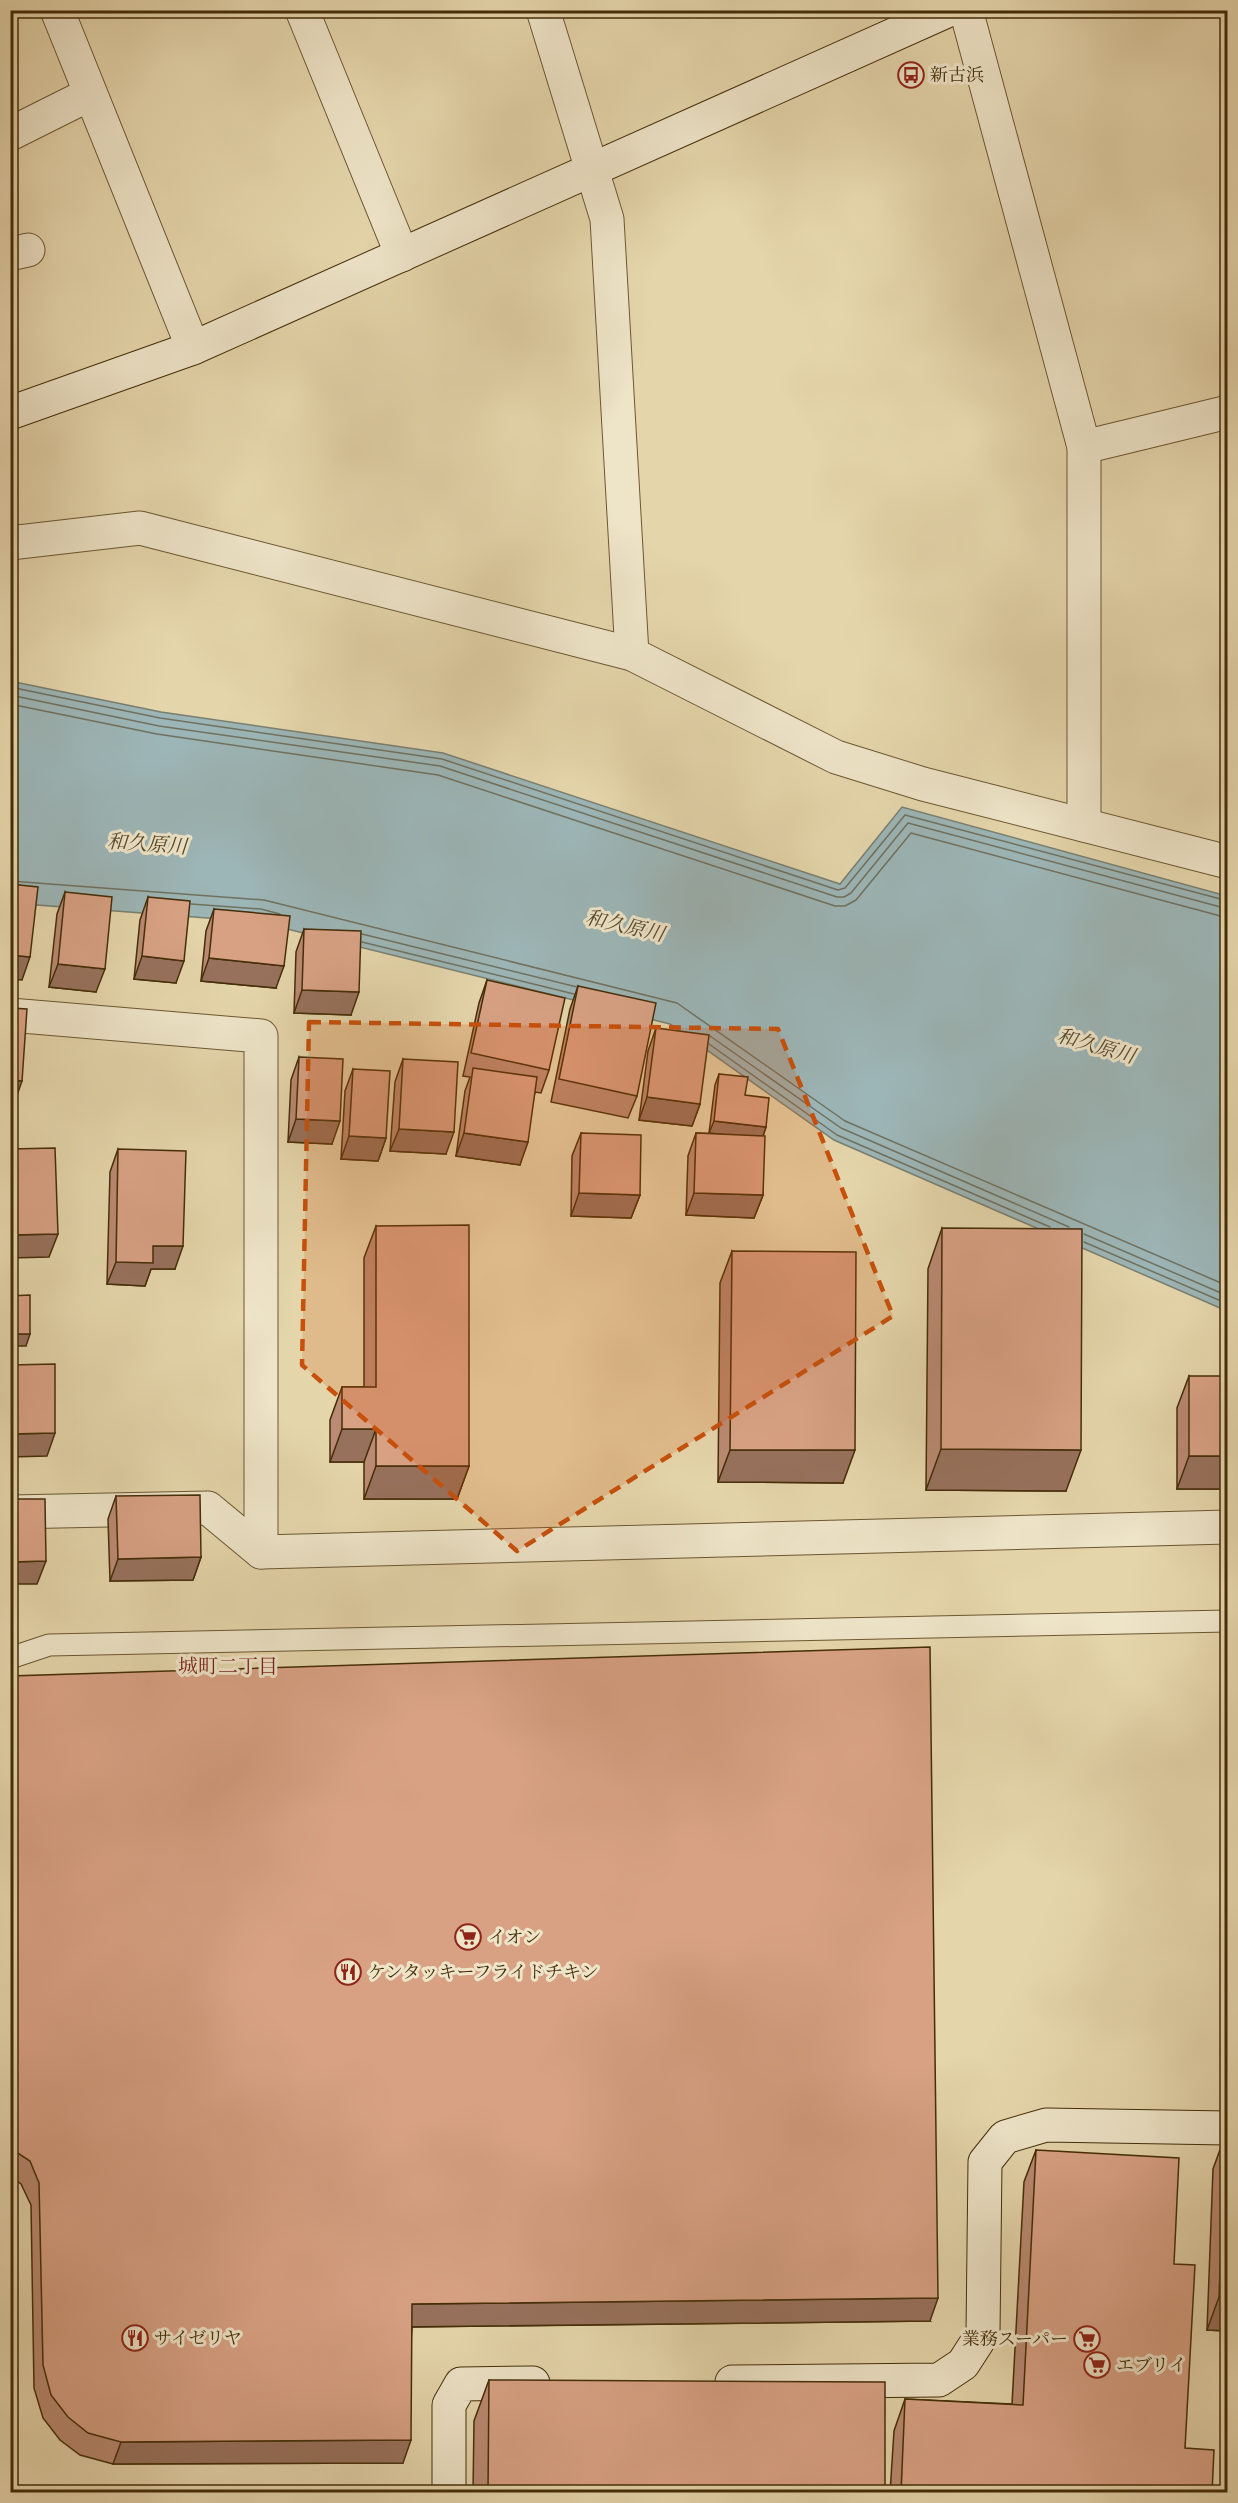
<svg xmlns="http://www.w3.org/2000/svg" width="1238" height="2503" viewBox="0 0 1238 2503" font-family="'IM FELL French Canon','Noto Serif JP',serif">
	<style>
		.water { fill: #9cb5b6; stroke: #797f70; stroke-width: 1.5 }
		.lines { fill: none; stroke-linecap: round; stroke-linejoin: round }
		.shore { stroke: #70715f; stroke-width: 1.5 }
		.lane-casing { stroke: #6c5731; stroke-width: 23 }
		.street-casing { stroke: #6c5731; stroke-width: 35 }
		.secondary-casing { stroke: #442d08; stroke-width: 35 }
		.lane { stroke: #eee4c8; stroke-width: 21 }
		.street { stroke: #eee4c8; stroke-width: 33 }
		.secondary { stroke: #eee4c8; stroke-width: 33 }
		.wall { fill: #ba8a72; stroke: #442d08; stroke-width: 1.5 }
		.shaded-wall { fill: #97715c; stroke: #442d08; stroke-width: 1.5 }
		.building { fill: #d8a184; stroke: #442d08; stroke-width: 1.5 }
		.marked { fill: #c7500b; fill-opacity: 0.2; stroke: #c7500b; stroke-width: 4.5; stroke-dasharray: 12 8; stroke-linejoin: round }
		.labels { text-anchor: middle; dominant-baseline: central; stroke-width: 6; stroke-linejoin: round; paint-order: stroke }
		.poi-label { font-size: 18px; fill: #442d08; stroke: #eee4c8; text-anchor: start }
		.water-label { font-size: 20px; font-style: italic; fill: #56482b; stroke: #eee4c8 }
		.neighbourhood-label { font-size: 20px; fill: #7a1f14; stroke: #eee4c8 }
	</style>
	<rect width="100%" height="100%" fill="#e5d5ab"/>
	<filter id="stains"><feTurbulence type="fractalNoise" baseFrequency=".00333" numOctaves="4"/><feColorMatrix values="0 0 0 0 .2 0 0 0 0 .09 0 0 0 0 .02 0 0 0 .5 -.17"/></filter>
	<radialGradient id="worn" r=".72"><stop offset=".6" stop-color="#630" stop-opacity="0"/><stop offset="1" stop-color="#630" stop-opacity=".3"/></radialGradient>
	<path class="water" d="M10,681L161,712L443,753L840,884L902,807L1227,896V1311L834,1140L670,1024L259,922L11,903Z"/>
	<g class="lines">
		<g class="shore">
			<path d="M10,687L160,718L442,759L838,890L845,888L905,815L1228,901"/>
			<path d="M10,695L159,726L440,766L837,897H844L851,893L908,823L1228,909"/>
			<path d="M10,704L157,734L438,775L835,906H845L856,900L911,833L1228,918"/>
			<path d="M10,881L264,900L677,1003L845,1121L1228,1286"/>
			<path d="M191,904L261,909L280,914"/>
			<path d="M362,934L577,987"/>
			<path d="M362,942L574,994"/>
			<path d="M710,1036L841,1128L1069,1227"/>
			<path d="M709,1044L837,1135L1050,1227"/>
			<path d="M1084,1234L1228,1296"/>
			<path d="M1084,1242L1228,1304"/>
		</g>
		<g class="lane-casing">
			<path id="lane" d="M10,1658L49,1645L1228,1621"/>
		</g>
		<g class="street-casing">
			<g id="street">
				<path d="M57,10L193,348"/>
				<path d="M302,10L402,255"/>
				<path d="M543,10L607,219L632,654"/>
				<path d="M966,10L1084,447V825"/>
				<path d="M10,134L90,94"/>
				<path d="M10,254L28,250"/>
				<path d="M1084,447L1228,412"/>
				<path d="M10,543L140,528L632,654L836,757L923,784L1228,862"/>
				<path d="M10,1015L261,1036V1552"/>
				<path d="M10,1512L208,1508L261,1552L1228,1527"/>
			</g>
		</g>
		<g class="secondary-casing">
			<g id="secondary">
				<path d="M10,413L193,348L949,10"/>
				<path d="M732,2382L939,2380L963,2364L983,2333L985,2162L1005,2137L1046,2125L1228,2128"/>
				<path d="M449,2492V2405L461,2384L533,2383"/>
			</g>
		</g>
		<use href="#lane" class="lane"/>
		<use href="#street" class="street"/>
		<use href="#secondary" class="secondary"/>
	</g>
	<g class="wall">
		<path d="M65,892L96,992L49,987L57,914Z"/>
		<path d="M148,897L176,983L134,979L140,920Z"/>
		<path d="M214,909L276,988L201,981L206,931Z"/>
		<path d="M304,929L351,1015L294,1013L296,952Z"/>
		<path d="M487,980L549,1070L541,1093L535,1092L520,1165L456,1156L465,1091L470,1077L463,1076L479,1003Z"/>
		<path d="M578,986L637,1096L628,1118L551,1102L570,1009Z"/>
		<path d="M656,1028L700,1104L692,1126L639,1120L648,1051Z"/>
		<path d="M299,1057L332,1144L288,1142L291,1080Z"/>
		<path d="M403,1059L446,1154L390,1151L395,1082Z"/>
		<path d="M353,1069L386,1138L378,1161L341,1159L345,1091Z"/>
		<path d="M719,1074L745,1095L766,1127L763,1136V1195L754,1218L686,1215L688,1156L696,1133L723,1134L709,1133L715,1085Z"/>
		<path d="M581,1133L640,1195L631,1218L571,1216L572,1156Z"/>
		<path d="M118,1149L175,1269H151L145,1286L107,1284L110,1172Z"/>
		<path d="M376,1226L469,1466L457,1499H364V1462H330V1420L342,1387H364V1258Z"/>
		<path d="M942,1228L1066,1491L926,1490L928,1269Z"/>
		<path d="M732,1251L843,1483L718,1482L720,1283Z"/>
		<path d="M1189,1376L1227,1489H1177V1408Z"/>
		<path d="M116,1496L201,1557L193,1580L110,1581L108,1519Z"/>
		<path d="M10,1676L930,2321L412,2327L403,2463L113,2464L80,2455L60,2440L43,2418L34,2388L31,2205L21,2184L10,2176Z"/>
		<path d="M1225,2136L1227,2331L1207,2330L1213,2169Z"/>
		<path d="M1036,2150L1174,2264L1185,2448L1212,2493H890L894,2431L905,2399L1012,2404L1024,2182Z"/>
		<path d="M489,2380L885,2492L473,2493L474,2421Z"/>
	</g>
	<g class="shaded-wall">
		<path d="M10,955L30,957L22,980L10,979Z"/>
		<path d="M142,956L184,961L176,983L134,979Z"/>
		<path d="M209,958L284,966L276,988L201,981Z"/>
		<path d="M58,964L105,969L96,992L49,987Z"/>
		<path d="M302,990L359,992L351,1015L294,1013Z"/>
		<path d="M10,1080L22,1081L14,1104L10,1103Z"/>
		<path d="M647,1097L700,1104L692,1126L639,1120Z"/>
		<path d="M296,1119L340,1121L332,1144L288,1142Z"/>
		<path d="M714,1121L766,1127L762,1139L709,1133Z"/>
		<path d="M399,1129L454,1132L446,1154L390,1151Z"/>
		<path d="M464,1133L528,1142L520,1165L456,1156Z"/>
		<path d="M349,1136L386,1138L378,1161L341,1159Z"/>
		<path d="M579,1193L640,1195L631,1218L571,1216Z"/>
		<path d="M694,1193L763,1195L754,1218L686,1215Z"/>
		<path d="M58,1234L49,1257L10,1258V1235Z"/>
		<path d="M153,1246H183L175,1269H151L145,1286L107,1284L116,1262Z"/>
		<path d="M10,1334H30L26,1346H10Z"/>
		<path d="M342,1429H376L364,1462H330Z"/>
		<path d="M55,1433L47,1456L10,1457V1434Z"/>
		<path d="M941,1449L1081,1450L1066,1491L926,1490Z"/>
		<path d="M730,1450H855L843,1483L718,1482Z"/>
		<path d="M1189,1456H1227V1489H1177Z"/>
		<path d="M376,1466H469L457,1499H364Z"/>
		<path d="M201,1557L193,1580L110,1581L118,1559Z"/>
		<path d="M46,1561L37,1584H10V1562Z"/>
		<path d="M1219,2297L1227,2298V2331L1207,2330Z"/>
		<path d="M938,2298L930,2321L404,2327L412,2304Z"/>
		<path d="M411,2440L403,2463L113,2464L121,2442Z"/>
		<path d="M488,2491H503L502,2493H487Z"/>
	</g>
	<g class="building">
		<path d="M10,884L38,887L30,957L10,955Z"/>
		<path d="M65,892L112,897L105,969L58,964Z"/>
		<path d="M148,897L190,901L184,961L142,956Z"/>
		<path d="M214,909L290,916L284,966L209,958Z"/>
		<path d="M304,929L361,931L359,992L302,990Z"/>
		<path d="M487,980L565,998L549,1070L471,1053Z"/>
		<path d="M578,986L656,1003L637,1096L559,1079Z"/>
		<path d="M10,1008L27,1009L22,1081L10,1080Z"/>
		<path d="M656,1028L709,1035L700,1104L647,1097Z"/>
		<path d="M299,1057L343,1059L340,1121L296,1119Z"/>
		<path d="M403,1059L458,1062L454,1132L399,1129Z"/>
		<path d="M473,1068L537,1077L528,1142L464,1133Z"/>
		<path d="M353,1069L390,1071L386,1138L349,1136Z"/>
		<path d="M719,1074L748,1077L745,1095L769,1098L766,1127L714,1121Z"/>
		<path d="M581,1133L641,1135L640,1195L579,1193Z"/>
		<path d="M696,1133L765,1136L763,1195L694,1193Z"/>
		<path d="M55,1148L58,1234L10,1235V1149Z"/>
		<path d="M118,1149L186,1151L183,1246H153V1263L116,1262Z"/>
		<path d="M469,1225V1466H376V1429H342V1387H376V1226Z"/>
		<path d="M942,1228L1082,1229L1081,1450L941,1449Z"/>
		<path d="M732,1251L856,1252L855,1450H730Z"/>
		<path d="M30,1295V1334H10V1296Z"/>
		<path d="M55,1364V1433L10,1434V1365Z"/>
		<rect x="1189" y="1376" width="38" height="80"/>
		<path d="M200,1495L201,1557L118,1559L116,1496Z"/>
		<path d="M10,1499H45L46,1561L10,1562Z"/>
		<path d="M930,1647L938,2298L412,2304L411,2440L121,2442L88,2433L68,2417L51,2395L43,2365L39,2183L30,2161L10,2148V1676Z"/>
		<path d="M1225,2136H1227V2298L1219,2297Z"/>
		<path d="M1036,2150L1179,2158L1174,2264L1195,2265L1185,2448L1214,2450L1212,2493H901L905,2399L1023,2405Z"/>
		<path d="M489,2380L885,2382V2492L503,2493V2491H488Z"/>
	</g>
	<path class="marked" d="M309,1022L778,1029L893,1316L517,1551L302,1365Z"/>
	<defs>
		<g id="bus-ring" transform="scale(1.35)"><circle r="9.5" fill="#eee4c8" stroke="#8f2418" stroke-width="1.5"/><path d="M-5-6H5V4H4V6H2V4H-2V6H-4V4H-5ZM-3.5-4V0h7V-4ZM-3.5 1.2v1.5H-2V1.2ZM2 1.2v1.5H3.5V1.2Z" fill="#8f2418"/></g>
		<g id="supermarket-ring" transform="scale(1.35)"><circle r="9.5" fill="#eee4c8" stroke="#8f2418" stroke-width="1.5"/><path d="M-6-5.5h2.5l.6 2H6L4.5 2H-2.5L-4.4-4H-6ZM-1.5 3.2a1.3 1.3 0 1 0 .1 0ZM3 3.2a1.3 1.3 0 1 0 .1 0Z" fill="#8f2418"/></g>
		<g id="restaurant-ring" transform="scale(1.35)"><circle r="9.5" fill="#eee4c8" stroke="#8f2418" stroke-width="1.5"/><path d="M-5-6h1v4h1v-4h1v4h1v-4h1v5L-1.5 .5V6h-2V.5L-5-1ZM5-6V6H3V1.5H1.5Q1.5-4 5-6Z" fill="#8f2418"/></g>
	</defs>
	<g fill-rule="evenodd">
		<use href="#bus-ring" x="911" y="75"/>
		<use href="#supermarket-ring" x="468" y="1937"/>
		<use href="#restaurant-ring" x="348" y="1972"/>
		<use href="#restaurant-ring" x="135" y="2338"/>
		<use href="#supermarket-ring" x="1087" y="2339"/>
		<use href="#supermarket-ring" x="1097" y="2365"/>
	</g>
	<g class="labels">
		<g class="poi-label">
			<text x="930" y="75">新古浜</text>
			<text x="488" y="1937">イオン</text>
			<text x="368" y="1972">ケンタッキーフライドチキン</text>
			<text x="154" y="2338">サイゼリヤ</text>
			<text x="1068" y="2339" text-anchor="end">業務スーパー</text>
			<text x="1116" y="2365">エブリイ</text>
		</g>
		<g class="water-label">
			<text transform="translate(147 844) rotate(4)">和久原川</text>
			<text transform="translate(625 926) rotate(13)">和久原川</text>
			<text transform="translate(1096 1046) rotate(16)">和久原川</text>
		</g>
		<g class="neighbourhood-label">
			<text x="228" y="1666">城町二丁目</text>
		</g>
	</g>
	<rect width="1238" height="2503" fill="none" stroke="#e5d5ab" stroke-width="36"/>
	<rect x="12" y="12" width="1214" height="2479" fill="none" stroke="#442d08" stroke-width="3"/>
	<rect x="18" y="18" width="1202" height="2467" fill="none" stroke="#442d08" stroke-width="1.5"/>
	<rect width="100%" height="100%" filter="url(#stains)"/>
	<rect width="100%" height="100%" fill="url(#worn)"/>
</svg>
